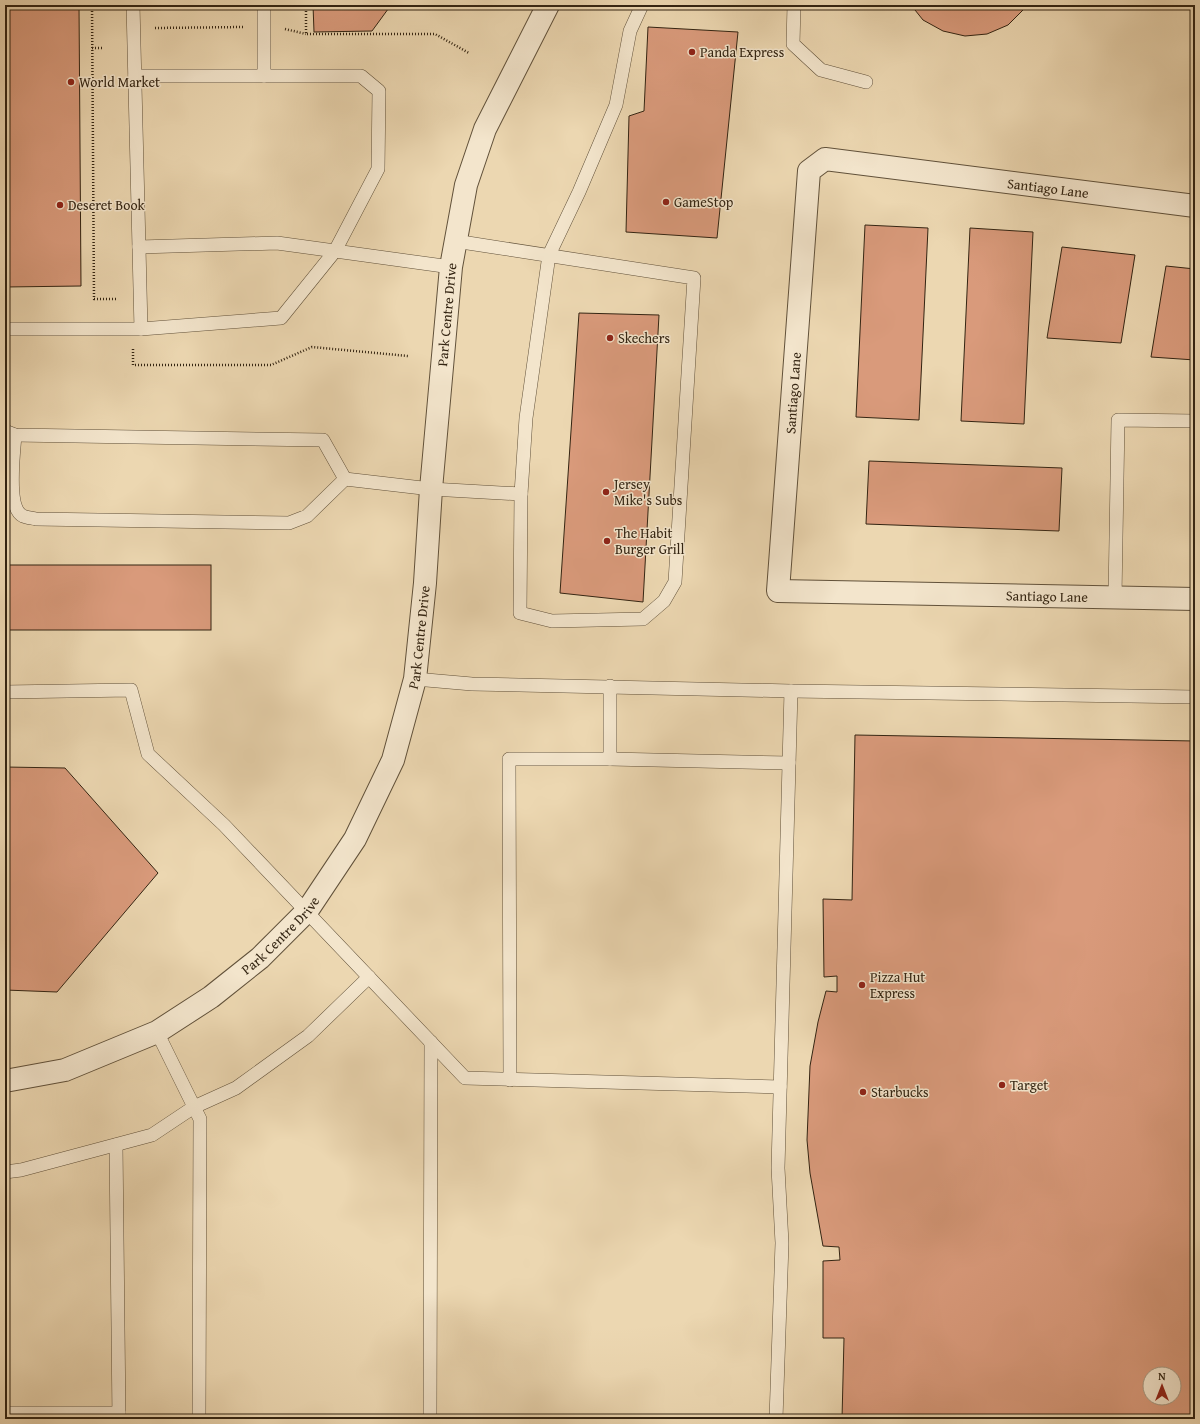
<svg xmlns="http://www.w3.org/2000/svg" width="1200" height="1424" viewBox="0 0 1200 1424" font-family="'Gentium Book Plus',serif">
	<style>
		.building { fill: #d99a7b; stroke: #332412; fill-rule: evenodd }
		.lines { fill: none; stroke-linecap: round; stroke-linejoin: round }
		.lane-casing { stroke: #61513a; stroke-width: 14 }
		.street-casing { stroke: #61513a; stroke-width: 24 }
		.path { stroke: #332412; stroke-width: 2.5; stroke-dasharray: 1 2; stroke-linecap: butt }
		.lane { stroke: #f3e5cc; stroke-width: 13 }
		.street { stroke: #f3e5cc; stroke-width: 22 }
		.poi-dot { fill: #8f2418; stroke: #f3e5cc; stroke-width: 1.5 }
		.labels { text-anchor: middle; dominant-baseline: central; stroke-width: 3; stroke-linejoin: round; paint-order: stroke }
		.poi-label { font-size: 14px; fill: #332412; stroke: #f3e5cc; text-anchor: start }
		.street-label { font-size: 14px; fill: #332412; stroke: #f3e5cc }
	</style>
	<rect width="100%" height="100%" fill="#ecd7b1"/>
	<filter id="stains"><feTurbulence type="fractalNoise" baseFrequency=".005" numOctaves="4"/><feColorMatrix values="0 0 0 0 .2 0 0 0 0 .09 0 0 0 0 .02 0 0 0 .5 -.17"/></filter>
	<radialGradient id="worn" r=".72"><stop offset=".6" stop-color="#630" stop-opacity="0"/><stop offset="1" stop-color="#630" stop-opacity=".3"/></radialGradient>
	<g class="building">
		<path d="M5,5H79L81,286L5,287Z"/>
		<path d="M313,5H391L372,31L314,32Z"/>
		<path d="M911,5H1028L1008,25L987,34L965,36L943,31L923,20Z"/>
		<path d="M648,27L738,32L717,238L626,232L629,116L644,111Z"/>
		<path d="M865,225L928,228L919,420L856,417Z"/>
		<path d="M970,228L1033,232L1024,424L961,421Z"/>
		<path d="M1062,247L1135,255L1121,343L1047,338Z"/>
		<path d="M1166,266L1195,269V360L1151,357Z"/>
		<path d="M579,313L659,315L643,602L560,593Z"/>
		<path d="M869,461L1062,468L1059,531L866,524Z"/>
		<rect x="5" y="565" width="206" height="65"/>
		<path d="M855,735L1195,741V1419H842L844,1338H823V1261L840,1260L839,1247L823,1246L810,1173L807,1140L810,1066L818,1022L826,991L837,992V976L824,977L823,899L852,900ZM1150,1374H1174V1398H1150Z"/>
		<path d="M5,767L65,768L158,873L57,992L5,990Z"/>
	</g>
	<g class="lines">
		<g class="lane-casing">
			<g id="lane">
				<path d="M133,5L141,329"/>
				<path d="M264,5V76"/>
				<path d="M794,5L793,44L821,70L866,82"/>
				<path d="M455,241L694,278L675,582L664,601L643,619L552,621L520,613L521,494"/>
				<path d="M139,247L277,243L451,267"/>
				<path d="M5,329H141L281,318L335,251L378,169L379,91L361,76H135"/>
				<path d="M5,431L15,435L323,440L345,479L431,489L521,494L526,418L549,255L579,192L616,105L630,31L642,5"/>
				<path d="M15,435C14,451 6,508 23,516C27,518 32,518 36,519L289,523L307,516L345,479"/>
				<path d="M1115,597L1118,420L1195,421"/>
				<path d="M415,679L472,684L791,691L1195,697"/>
				<path d="M5,692L131,690L148,754L224,825L465,1078L780,1087"/>
				<path d="M610,759L789,763"/>
				<path d="M157,1032L200,1119L199,1419"/>
				<path d="M510,1080L509,759H610V686"/>
				<path d="M116,1145L119,1419"/>
				<path d="M5,1172L21,1170L152,1135L194,1107L236,1088L308,1036L369,977"/>
				<path d="M5,1413H119"/>
				<path d="M430,1419L431,1042"/>
				<path d="M776,1419L782,1243L778,1168L791,691"/>
			</g>
		</g>
		<g class="street-casing">
			<g id="street">
				<path id="s1" d="M1195,206L825,159L809,171L778,591L1195,599"/>
				<path id="s2" d="M5,1081L65,1070L157,1032L211,997L260,958L307,911L355,839L393,760L415,679L425,583L431,489L451,267L466,185L485,129L548,5"/>
			</g>
		</g>
		<g class="path">
			<path d="M92,5L94,299H117"/>
			<path d="M306,5V34H435L469,53"/>
			<path d="M155,28L244,27"/>
			<path d="M285,29L306,34"/>
			<path d="M92,48H103"/>
			<path d="M133,349V365H271L312,347L408,356"/>
		</g>
		<use href="#lane" class="lane"/>
		<use href="#street" class="street"/>
	</g>
	<g class="poi-dot">
		<circle cx="692" cy="52" r="4"/>
		<circle cx="71" cy="82" r="4"/>
		<circle cx="666" cy="202" r="4"/>
		<circle cx="60" cy="205" r="4"/>
		<circle cx="610" cy="338" r="4"/>
		<circle cx="606" cy="492" r="4"/>
		<circle cx="607" cy="541" r="4"/>
		<circle cx="862" cy="985" r="4"/>
		<circle cx="1002" cy="1085" r="4"/>
		<circle cx="863" cy="1092" r="4"/>
	</g>
	<g class="labels">
		<g class="poi-label">
			<text x="700" y="52">Panda Express</text>
			<text x="79" y="82">World Market</text>
			<text x="674" y="202">GameStop</text>
			<text x="68" y="205">Deseret Book</text>
			<text x="618" y="338">Skechers</text>
			<text x="614" y="484">Jersey<tspan x="614" dy="16">Mike's Subs</tspan></text>
			<text x="615" y="533">The Habit<tspan x="615" dy="16">Burger Grill</tspan></text>
			<text x="870" y="977">Pizza Hut<tspan x="870" dy="16">Express</tspan></text>
			<text x="1010" y="1085">Target</text>
			<text x="871" y="1092">Starbucks</text>
		</g>
		<g class="street-label">
			<text transform="translate(1048 188) rotate(7)">Santiago Lane</text>
			<text stroke="none"><textPath href="#s2" startOffset="978">Park Centre Drive</textPath></text>
			<text transform="translate(793 393) rotate(-86)">Santiago Lane</text>
			<text stroke="none"><textPath href="#s1" startOffset="1083">Santiago Lane</textPath></text>
			<text stroke="none"><textPath href="#s2" startOffset="654">Park Centre Drive</textPath></text>
			<text stroke="none"><textPath href="#s2" startOffset="318">Park Centre Drive</textPath></text>
		</g>
	</g>
	<rect width="1200" height="1424" fill="none" stroke="#ecd7b1" stroke-width="20"/>
	<rect x="6" y="6" width="1188" height="1412" fill="none" stroke="#332412" stroke-width="2"/>
	<rect x="10" y="10" width="1180" height="1404" fill="none" stroke="#332412"/>
	<g transform="translate(1162 1386)"><circle r="19" fill="#f3e5cc" stroke="#a69882"/>
	<path d="M0-3L7 15L0 10L-7 15Z" fill="#8f2418"/>
	<text y="-6" font-size="11" font-weight="bold" text-anchor="middle" fill="#332412">N</text>
	</g>
	<rect width="100%" height="100%" filter="url(#stains)"/>
	<rect width="100%" height="100%" fill="url(#worn)"/>
</svg>
